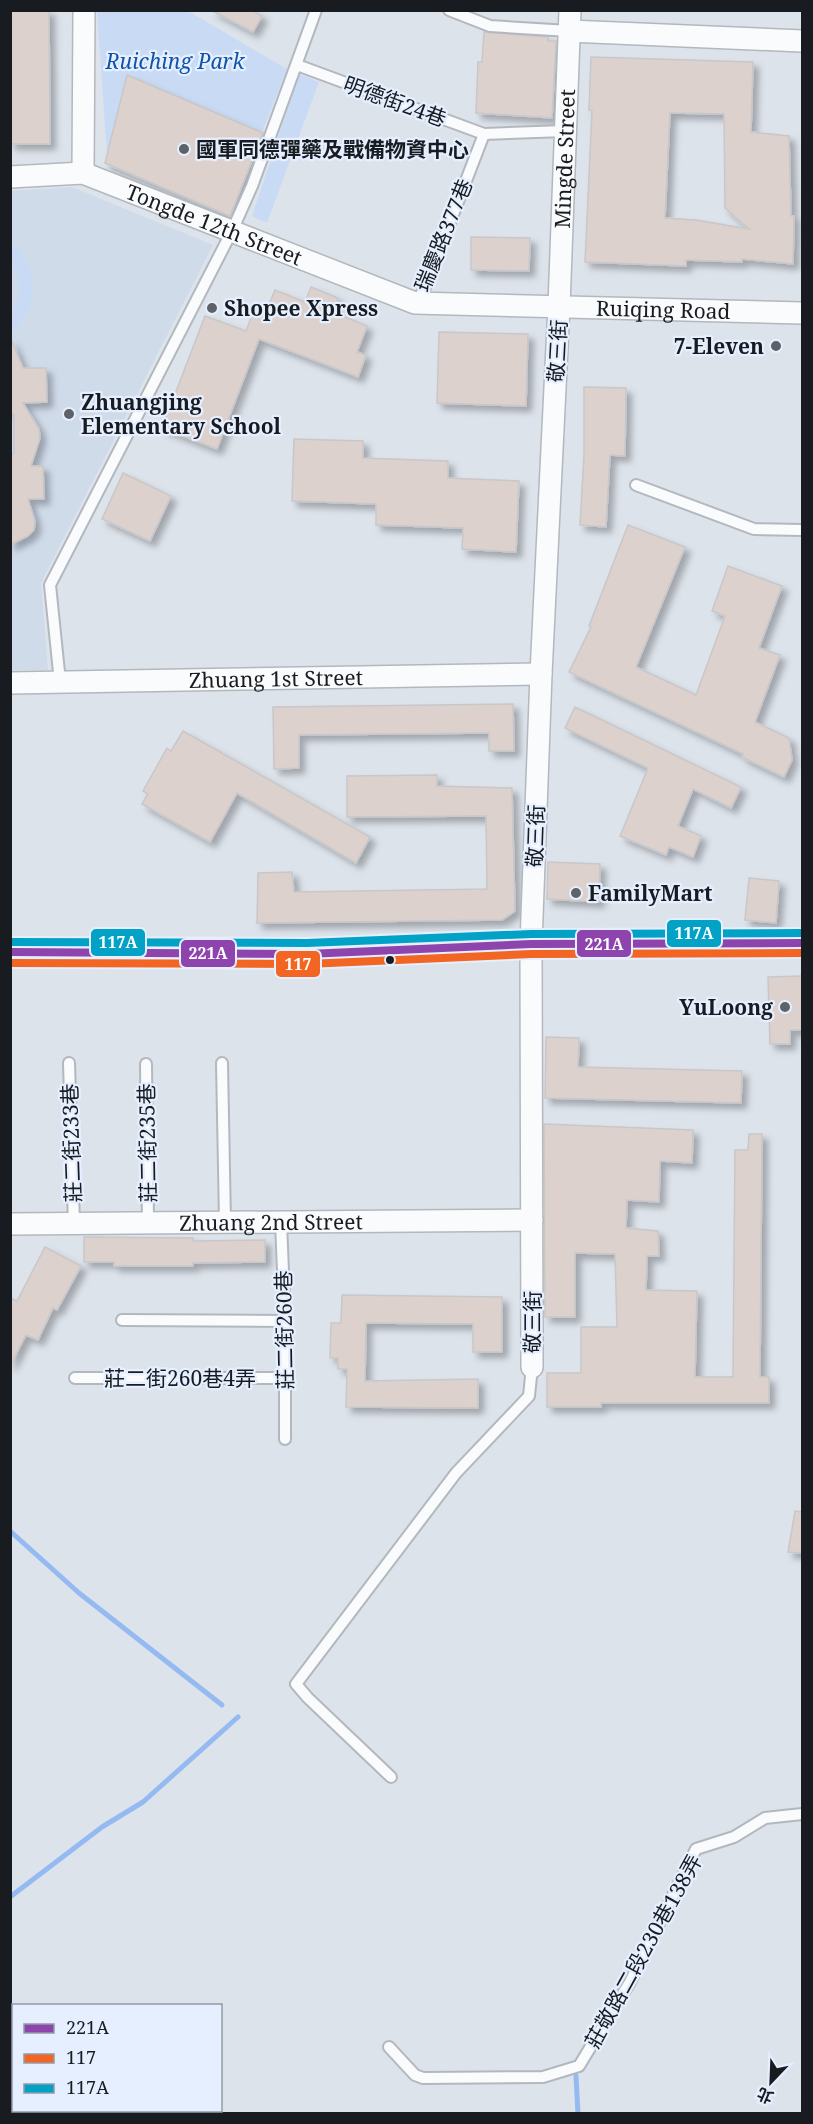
<svg xmlns="http://www.w3.org/2000/svg" width="813" height="2124" viewBox="0 0 813 2124" font-family="'Noto Serif','Noto Sans TC',serif">
	<style>
		.built { fill: #d0dbea }
		.green { fill: #c9dbf4 }
		.lines { fill: none; stroke-linecap: round; stroke-linejoin: round }
		.stream { stroke: #94baf1; stroke-width: 5 }
		.building { fill: #dcd1cc; stroke: #c8c7c9; stroke-width: 1.5; fill-rule: evenodd; filter: url(#shadow) }
		.service-casing { stroke: #b3b8be; stroke-width: 14 }
		.minor-casing { stroke: #b3b8be; stroke-width: 24 }
		.tertiary-casing { stroke: #b3b8be; stroke-width: 30 }
		.service { stroke: #fafbfc; stroke-width: 10 }
		.minor { stroke: #fafbfc; stroke-width: 21 }
		.tertiary { stroke: #fafbfc; stroke-width: 27 }
		.bus-1-casing { stroke: #e5efff; stroke-width: 12 }
		.bus-2-casing { stroke: #e5efff; stroke-width: 12 }
		.bus-3-casing { stroke: #e5efff; stroke-width: 12 }
		.bus-1 { stroke: #8e44ad; stroke-width: 8 }
		.bus-2 { stroke: #f26522; stroke-width: 8 }
		.bus-3 { stroke: #01a2c5; stroke-width: 8 }
		.poi-dot { fill: #5d6268; stroke: #e5efff; stroke-width: 2 }
		.bus-dot { fill: #181c21; stroke: #e5efff; stroke-width: 2 }
		.labels { text-anchor: middle; dominant-baseline: central; stroke-width: 4.5; stroke-linejoin: round; paint-order: stroke }
		.park-label { font-size: 21px; font-style: italic; fill: #1053aa; stroke: #e5efff }
		.street-label { font-size: 21px; fill: #181c21; stroke: #e5efff }
		.poi-label { font-size: 21px; font-weight: bold; fill: #181c21; stroke: #e5efff; text-anchor: start }
		.line-badge { stroke: #e5efff; stroke-width: 2 }
		.badge-label { font-size: 16px; text-anchor: middle; font-weight: bold; fill: #fff }
	</style>
	<defs>
		<filter id="shadow"><feDropShadow dx="5.5" dy="5.5" stdDeviation="3" flood-color="#0004"/></filter>
	</defs>
	<rect width="100%" height="100%" fill="#dde3eb"/>
	<path class="built" d="M72,187L213,245L41,583L48,670H11V191Z"/>
	<g class="green">
		<path d="M97,11H188L287,69L255,150L107,155Z"/>
		<path d="M299,74L319,82L267,223L252,216Z"/>
		<path d="M11,243C42,266 40,310 11,333V311L18,298L19,288L18,279L11,264Z"/>
	</g>
	<g class="lines">
		<g class="stream">
			<path d="M10,1531L79,1593L222,1705"/>
			<path d="M10,1897L102,1827L143,1802L238,1717"/>
			<path d="M576,2076L578,2114"/>
		</g>
	</g>
	<g class="building">
		<path d="M10,10H49L50,144H10Z"/>
		<path d="M211,10H252L262,16L253,32Z"/>
		<path d="M484,32L548,37V41H556L552,118L476,113L478,62H482Z"/>
		<path d="M591,57L753,62L751,132L789,136L791,216H794L793,264L742,259V262L686,260V266L585,262L592,111L589,110ZM670,113L724,114L725,208L749,229L696,220L665,218Z"/>
		<path d="M127,75L263,133L230,216L105,163Z"/>
		<path d="M471,237L530,238L529,271L471,270Z"/>
		<path d="M311,287L338,298L333,312L367,326L357,352L366,355L358,377L259,339L217,449L162,428L205,316L246,331L254,310L265,314L275,290L305,302Z"/>
		<path d="M439,332L528,334L526,406L437,403Z"/>
		<path d="M11,339L23,368H46L47,402L23,403L39,429L40,438L31,466H43L44,499H28L35,521L34,530L28,536L10,545V456L14,453V414L10,413Z"/>
		<path d="M584,387L626,388L625,456L610,455L606,527L580,525L584,455Z"/>
		<path d="M294,439L363,441V458L448,461V478L519,481L516,552L462,549L463,528L376,525V504L292,501Z"/>
		<path d="M123,473L171,496L150,541L102,519Z"/>
		<path d="M628,525L685,547L636,667L696,695L725,616L712,611L728,566L782,586L759,648L780,655L755,722L789,738L792,760L784,777L742,757L743,754L720,743L569,672L591,627L589,626Z"/>
		<path d="M513,704L514,751H489V733L299,735V768L274,769L273,707Z"/>
		<path d="M575,707L741,787L731,808L693,789L678,826L701,836L693,857L669,847L666,855L620,836L648,768L565,728Z"/>
		<path d="M183,731L370,837L356,863L237,793L210,842L142,804L148,794L143,791L167,748L171,751Z"/>
		<path d="M437,775V786L512,788L515,911L502,920L257,923L258,873L292,872L294,892L487,889L486,816L347,817V776Z"/>
		<path d="M548,862L600,864L599,902L547,899Z"/>
		<path d="M749,878L779,881L776,923L745,920Z"/>
		<path d="M802,976V1030H790V1044H770L768,977Z"/>
		<path d="M546,1037L579,1038L578,1067L742,1071L741,1103L545,1098Z"/>
		<path d="M544,1124L693,1130L692,1163L660,1161L659,1202L627,1200L626,1228L658,1231L659,1256H647L646,1290L697,1291L695,1377H733L735,1150H748L749,1134H762L760,1377H769V1403H601V1407H547V1373H581V1327H617L615,1254L575,1253V1317H545Z"/>
		<path d="M84,1237L193,1238V1241L265,1240V1262L193,1263V1266H114V1262H84Z"/>
		<path d="M45,1247L81,1266L57,1310L53,1308L38,1340L26,1335L10,1366V1298L17,1301Z"/>
		<path d="M342,1295L502,1297V1352H473V1324L366,1323L365,1381L478,1379V1408L346,1407L347,1369H338V1358H330L331,1323H341Z"/>
		<path d="M795,1511L802,1512V1553L788,1552Z"/>
	</g>
	<g class="lines">
		<g class="service-casing">
			<g id="service">
				<path d="M449,10L490,26L569,31"/>
				<path d="M297,65L484,134L565,131"/>
				<path d="M415,303L424,290L484,134"/>
				<path d="M636,485L754,529L802,530"/>
				<path d="M60,682L50,585L232,231L252,186L316,10"/>
				<path d="M69,1063L74,1224"/>
				<path d="M222,1063L225,1222"/>
				<path d="M146,1064L148,1223"/>
				<path d="M281,1222L285,1321V1439"/>
				<path d="M122,1320L285,1321"/>
				<path d="M75,1378H284"/>
				<path d="M391,1777L308,1698L296,1684L456,1473L529,1396L532,1367"/>
				<path d="M389,2047L415,2075L423,2078L543,2077L579,2066L630,1982L696,1849L734,1837L765,1818L802,1814"/>
			</g>
		</g>
		<g class="minor-casing">
			<g id="minor">
				<path d="M569,31L802,41"/>
				<path d="M83,173L84,10"/>
				<path id="s1" d="M10,177L83,173L415,303L802,313"/>
				<path id="s2" d="M10,683L541,674"/>
				<path id="s3" d="M10,1224L532,1220"/>
				<path id="s4" d="M532,1367L531,944L541,674L559,306L570,10"/>
			</g>
		</g>
		<g class="tertiary-casing">
			<path id="tertiary" d="M10,952L307,954L531,944L802,943"/>
		</g>
		<use href="#service" class="service"/>
		<use href="#minor" class="minor"/>
		<use href="#tertiary" class="tertiary"/>
		<g class="bus-1-casing">
			<path id="bus-1" d="M10,952L307,954L531,944L802,943"/>
		</g>
		<g class="bus-2-casing">
			<path id="bus-2" d="M10,963L307,964L531,954L802,953"/>
		</g>
		<g class="bus-3-casing">
			<path id="bus-3" d="M10,942L307,943L531,934L802,933"/>
		</g>
		<use href="#bus-1" class="bus-1"/>
		<use href="#bus-2" class="bus-2"/>
		<use href="#bus-3" class="bus-3"/>
	</g>
	<g class="poi-dot">
		<circle cx="184" cy="149" r="6"/>
		<circle cx="212" cy="308" r="6"/>
		<circle cx="776" cy="346" r="6"/>
		<circle cx="69" cy="414" r="6"/>
		<circle cx="576" cy="893" r="6"/>
		<circle cx="785" cy="1007" r="6"/>
	</g>
	<circle class="bus-dot" cx="390" cy="960" r="5"/>
	<g class="labels">
		<g class="park-label">
			<text x="175" y="61">Ruiching Park</text>
		</g>
		<g class="street-label">
			<text transform="translate(395 101) rotate(20)">明德街24巷</text>
			<text stroke="none"><textPath href="#s4" startOffset="1209">Mingde Street</textPath></text>
			<text stroke="none"><textPath href="#s1" startOffset="214">Tongde 12th Street</textPath></text>
			<text transform="translate(443 235) rotate(-68)">瑞慶路377巷</text>
			<text stroke="none"><textPath href="#s1" startOffset="678">Ruiqing Road</textPath></text>
			<text transform="translate(557 351) rotate(-87)">敬三街</text>
			<text stroke="none"><textPath href="#s2" startOffset="266">Zhuang 1st Street</textPath></text>
			<text transform="translate(535 836) rotate(-88)">敬三街</text>
			<text transform="translate(71 1143) rotate(-92)">莊二街233巷</text>
			<text transform="translate(147 1143) rotate(-91)">莊二街235巷</text>
			<text stroke="none"><textPath href="#s3" startOffset="261">Zhuang 2nd Street</textPath></text>
			<text transform="translate(532 1322) rotate(-90)">敬三街</text>
			<text transform="translate(284 1330) rotate(-91)">莊二街260巷</text>
			<text x="180" y="1378">莊二街260巷4弄</text>
			<text transform="translate(643 1951) rotate(-61)">莊敬路二段230巷138弄</text>
		</g>
		<g class="poi-label">
			<text x="196" y="149">國軍同德彈藥及戰備物資中心</text>
			<text x="224" y="308">Shopee Xpress</text>
			<text x="764" y="346" text-anchor="end">7-Eleven</text>
			<text x="81" y="402">Zhuangjing<tspan x="81" dy="24">Elementary School</tspan></text>
			<text x="588" y="893">FamilyMart</text>
			<text x="773" y="1007" text-anchor="end">YuLoong</text>
		</g>
	</g>
	<g class="line-badge">
		<rect x="666" y="919" width="56" height="29" rx="6" fill="#01a2c5"/>
		<rect x="90" y="928" width="56" height="29" rx="6" fill="#01a2c5"/>
		<rect x="576" y="929" width="56" height="29" rx="6" fill="#8e44ad"/>
		<rect x="180" y="939" width="56" height="29" rx="6" fill="#8e44ad"/>
		<rect x="275" y="950" width="46" height="28" rx="6" fill="#f26522"/>
	</g>
	<g class="badge-label">
		<text x="694" y="939">117A</text>
		<text x="118" y="948">117A</text>
		<text x="604" y="950">221A</text>
		<text x="208" y="959">221A</text>
		<text x="298" y="970">117</text>
	</g>
	<rect width="813" height="2124" fill="none" stroke="#181c21" stroke-width="24"/>
	<rect x="12" y="2004" width="210" height="108" fill="#e5efff" stroke="#939ba6" stroke-width="1.5"/>
	<rect x="24" y="2024" width="30" height="9" fill="#8e44ad" stroke="#939ba6" stroke-width="1.5"/>
	<text x="66" y="2034" font-size="18" fill="#181c21">221A</text>
	<rect x="24" y="2054" width="30" height="9" fill="#f26522" stroke="#939ba6" stroke-width="1.5"/>
	<text x="66" y="2064" font-size="18" fill="#181c21">117</text>
	<rect x="24" y="2084" width="30" height="9" fill="#01a2c5" stroke="#939ba6" stroke-width="1.5"/>
	<text x="66" y="2094" font-size="18" fill="#181c21">117A</text>
	<g transform="translate(771 2082) rotate(203)" stroke="#e5efff" stroke-width="4.5" paint-order="stroke">
	<path d="M0-4.5L10 22L0 15L-10 22Z" fill="#181c21"/>
	<text y="-9" font-size="16" font-weight="bold" text-anchor="middle" fill="#181c21">北</text>
	</g>
</svg>
